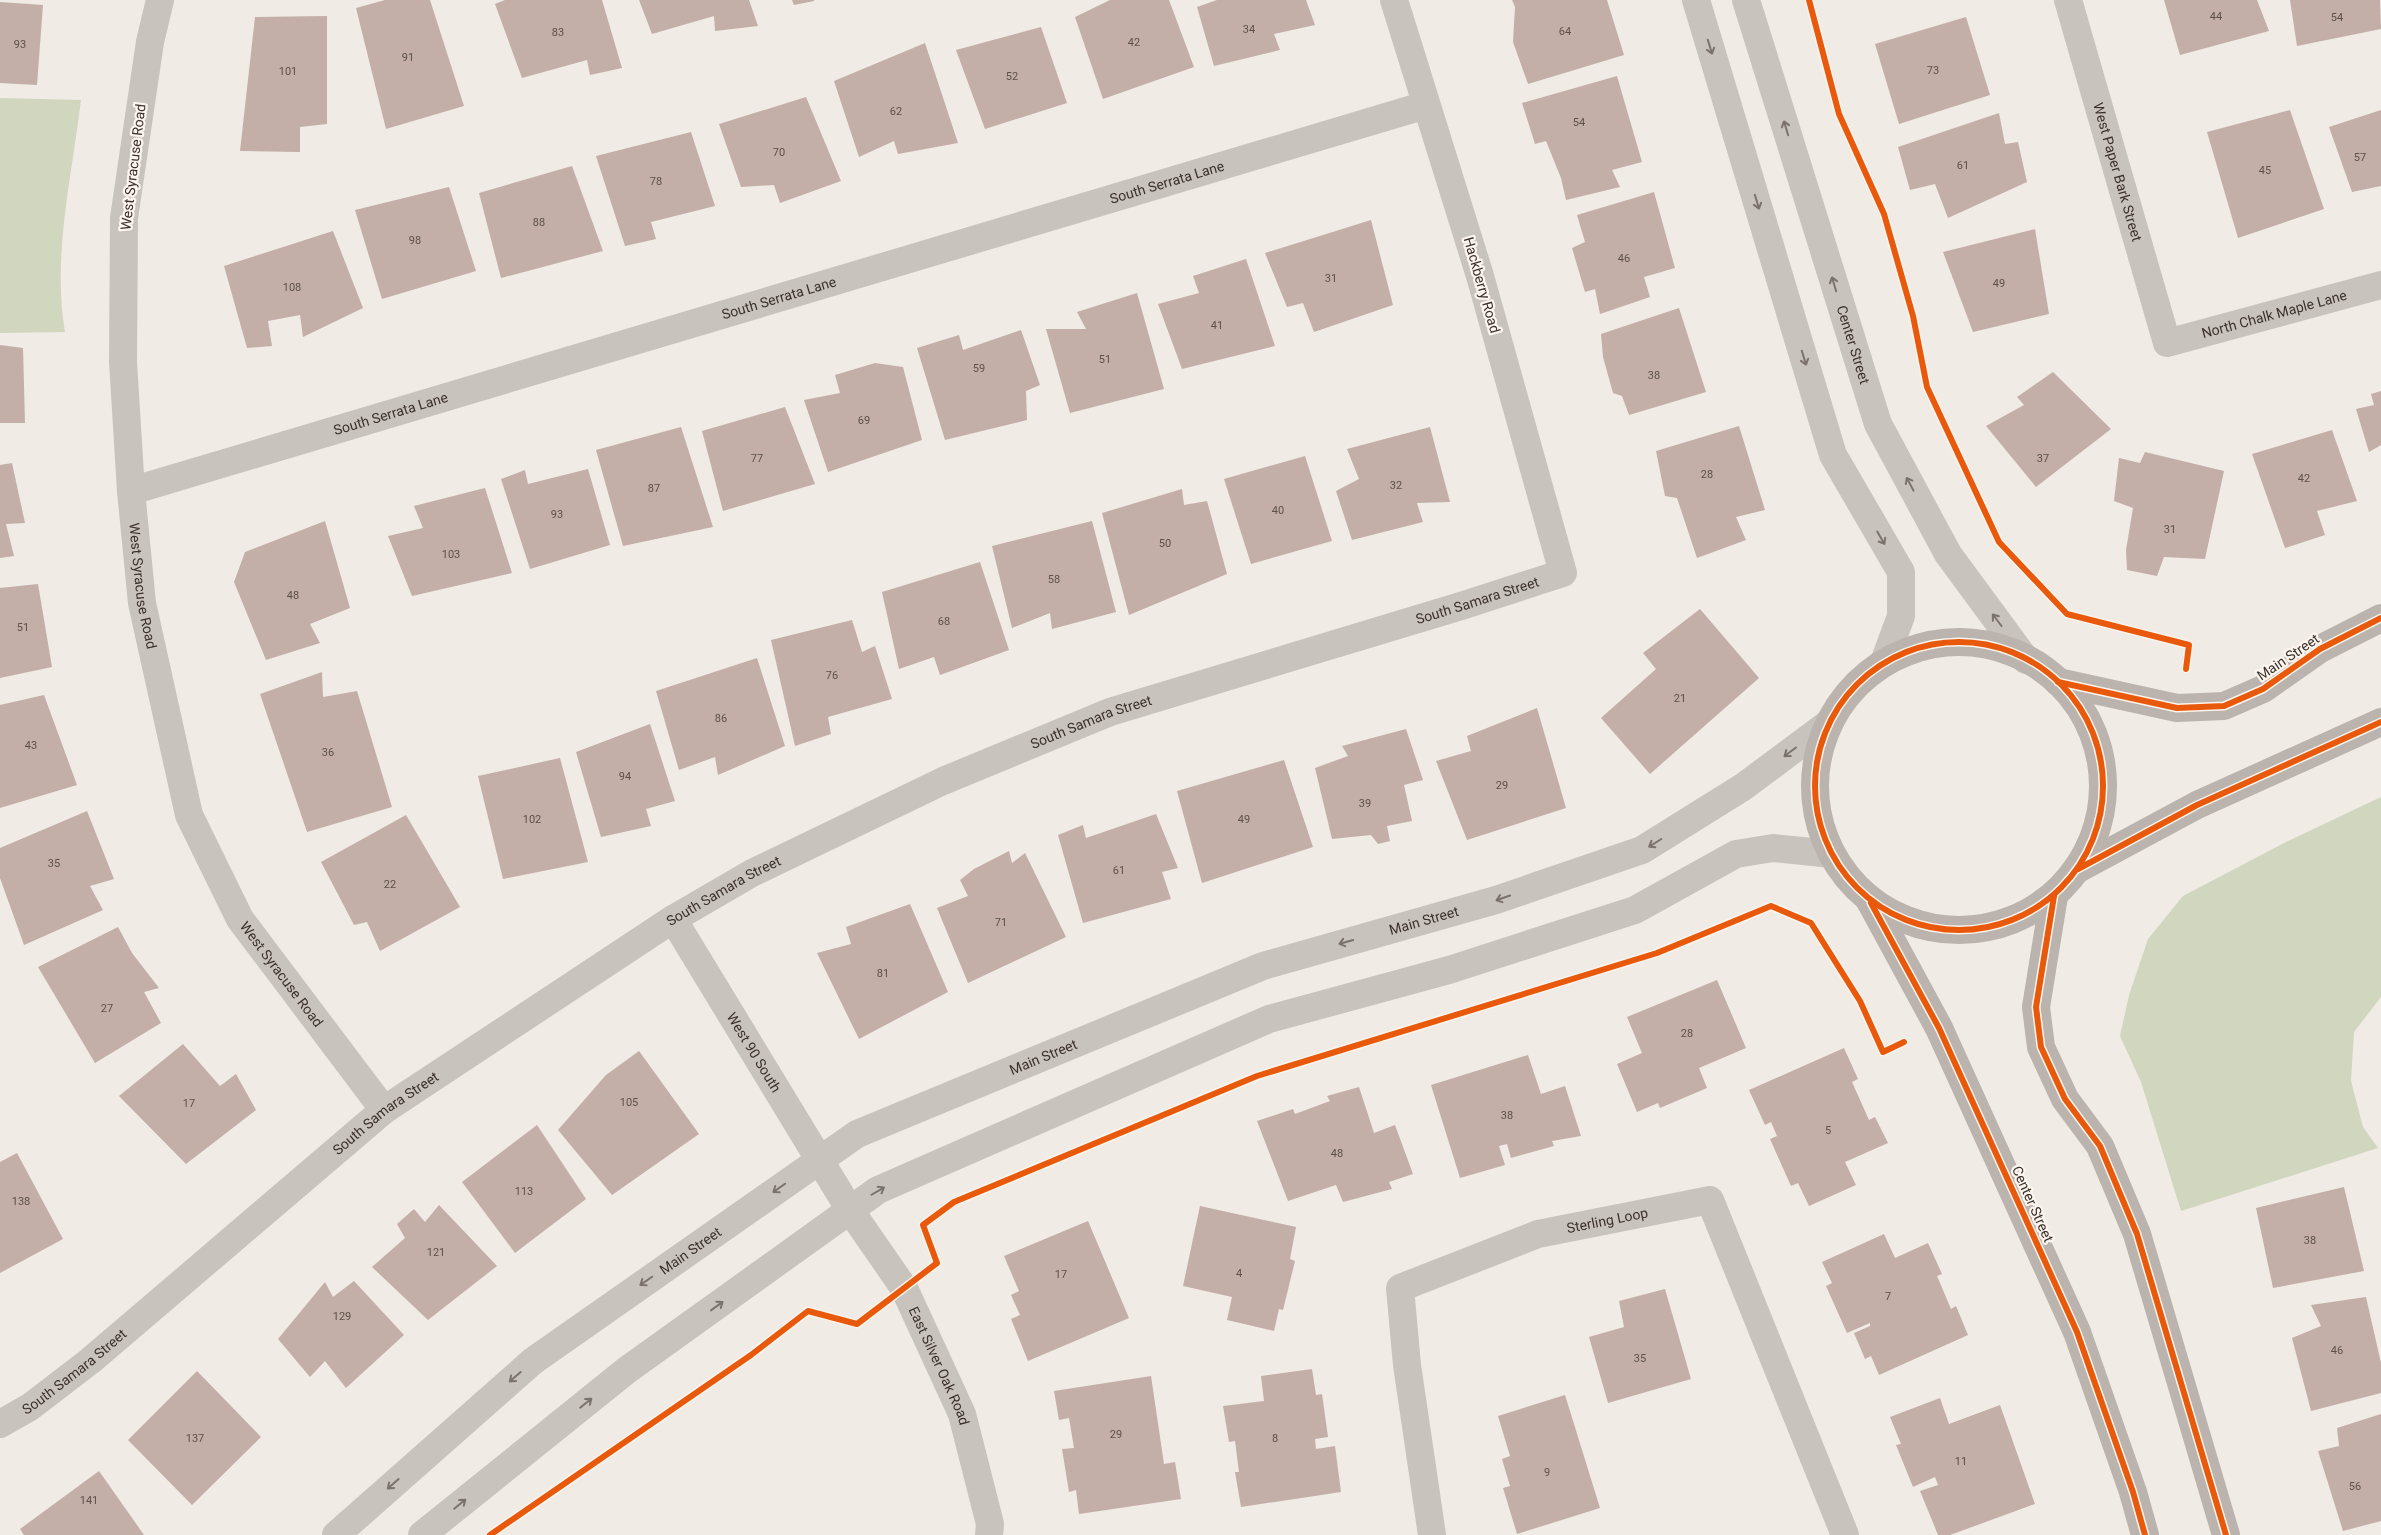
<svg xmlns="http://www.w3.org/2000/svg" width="2381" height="1535" viewBox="0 0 2381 1535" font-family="Roboto,sans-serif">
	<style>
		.green { fill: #d1d6bf }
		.building { fill: #c3afa7 }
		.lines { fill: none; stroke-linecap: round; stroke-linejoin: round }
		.minor { stroke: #c9c3be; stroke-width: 28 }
		.tertiary { stroke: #c9c3be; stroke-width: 28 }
		.secondary { stroke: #bab3ae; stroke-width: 28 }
		.cycleway-casing { stroke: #fbf5ee; stroke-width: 9 }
		.cycleway { stroke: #e8590c; stroke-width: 6 }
		.oneway { stroke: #7b726d }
		.labels { text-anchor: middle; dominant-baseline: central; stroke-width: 4.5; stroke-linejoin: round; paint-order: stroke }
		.number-label { font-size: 11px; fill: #5d504a }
		.street-label { font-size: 14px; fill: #3b302b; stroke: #fbf5ee }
	</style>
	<rect width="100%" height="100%" fill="#f0ebe5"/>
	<g class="green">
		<path d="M0,98L81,100C72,175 52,257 65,332L0,333Z"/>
		<path d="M2381,797V997L2354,1032L2351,1081L2363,1127L2378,1148L2181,1211L2141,1082L2120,1036L2129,995L2148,939L2183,896L2286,842Z"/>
	</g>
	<g class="building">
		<path d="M385,0H430L464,106L386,129L356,8Z"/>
		<path d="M505,0H602L622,68L590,75L587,60L522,78L495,4Z"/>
		<path d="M639,0H749L758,26L715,31L714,16L652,34Z"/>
		<path d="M792,0H814V1L794,5Z"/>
		<path d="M1110,0H1169L1194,67L1103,99L1075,17Z"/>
		<path d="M1217,0H1306L1315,25L1274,34L1280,50L1214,66L1197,7Z"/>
		<path d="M1512,0H1607L1624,55L1528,84L1513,42L1515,7Z"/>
		<path d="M2164,0H2257L2269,31L2180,55Z"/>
		<path d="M2290,0H2380L2381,29L2297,46Z"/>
		<path d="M0,2L43,5L37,85L0,83Z"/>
		<path d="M327,16V124L300,127V152L240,151L255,17Z"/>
		<path d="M1966,17L1990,95L1899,124L1875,44Z"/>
		<path d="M1041,27L1067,103L985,129L956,50Z"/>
		<path d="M925,43L958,143L898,154L894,141L859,157L834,81Z"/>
		<path d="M1617,76L1642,162L1612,170L1620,187L1566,200L1561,178L1546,141L1535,144L1522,103Z"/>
		<path d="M806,97L841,181L780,203L774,185L741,187L719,124Z"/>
		<path d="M2290,110L2324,209L2238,238L2207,132Z"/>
		<path d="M2381,110V186L2352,192L2329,127Z"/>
		<path d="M1999,113L2005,144L2018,142L2027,182L1948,218L1935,184L1910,190L1898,147Z"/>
		<path d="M691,132L715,206L651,222L656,239L625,246L596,156Z"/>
		<path d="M572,166L603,251L501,278L479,193Z"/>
		<path d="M449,187L476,271L382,299L355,210Z"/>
		<path d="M1654,192L1675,268L1644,277L1650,297L1600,314L1595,289L1585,292L1572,248L1585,242L1577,215Z"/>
		<path d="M1371,220L1393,305L1314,332L1303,303L1287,307L1265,253Z"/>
		<path d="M2035,229L2049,314L1973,332L1943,252Z"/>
		<path d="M333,231L363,308L303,337L300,315L268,321L272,346L247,348L224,266Z"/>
		<path d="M1246,259L1275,346L1182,369L1158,304L1199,293L1193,276Z"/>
		<path d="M1137,293L1164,389L1070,413L1046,329H1086L1077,312Z"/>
		<path d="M1679,308L1706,392L1629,415L1622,396L1613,393L1603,357L1601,334Z"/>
		<path d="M1021,330L1040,385L1026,391L1027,420L945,440L917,348L959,335L963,350Z"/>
		<path d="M0,345L23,348L25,423H0Z"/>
		<path d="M875,363L903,367L922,440L828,472L804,400L840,393L835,375Z"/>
		<path d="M2053,372L2111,429L2036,487L1986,426L2024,405L2017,397Z"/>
		<path d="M2381,391V445L2369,452L2356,409L2374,405L2371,394Z"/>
		<path d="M785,407L815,484L723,511L702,431Z"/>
		<path d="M1739,426L1765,510L1736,517L1746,540L1697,558L1677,498L1665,496L1656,451Z"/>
		<path d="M681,427L713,527L623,546L596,450Z"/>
		<path d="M1430,427L1450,502L1417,503L1423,522L1352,540L1336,491L1359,479L1347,449Z"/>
		<path d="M2332,430L2357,501L2317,511L2325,535L2285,548L2252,454Z"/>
		<path d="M2145,452L2224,471L2205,559L2164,557L2157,576L2127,570L2126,550L2133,508L2114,501L2119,458L2140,463Z"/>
		<path d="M1305,456L1332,541L1251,564L1224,479Z"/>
		<path d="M12,463L25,523L6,524L14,556L0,558V465Z"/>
		<path d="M588,469L610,545L530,569L501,479L525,470L528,484Z"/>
		<path d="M485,488L512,573L412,596L388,536L423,528L414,506Z"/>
		<path d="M1182,489L1184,505L1207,501L1227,574L1129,615L1102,513Z"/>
		<path d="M325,521L350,608L310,624L320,643L266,660L234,582L245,552Z"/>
		<path d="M1092,521L1116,612L1052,629L1050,613L1012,628L992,546Z"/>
		<path d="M980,562L1009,650L940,675L934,657L899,669L882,592Z"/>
		<path d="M38,584L52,667L0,678V588Z"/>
		<path d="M1700,609L1759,678L1650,774L1601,718L1656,669L1643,653Z"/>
		<path d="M852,620L862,652L875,646L892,699L828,717L831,734L795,746L771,640Z"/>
		<path d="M757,658L785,746L718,775L715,757L679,770L656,691Z"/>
		<path d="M322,672L323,697L357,691L392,807L307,832L260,694Z"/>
		<path d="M44,695L77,785L0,808V705Z"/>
		<path d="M1537,708L1566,808L1467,840L1436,761L1471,751L1467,736Z"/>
		<path d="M650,724L675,801L646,809L651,826L601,837L576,752Z"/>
		<path d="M1406,729L1423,780L1404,785L1412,821L1387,826L1390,841L1378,844L1371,835L1332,839L1315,768L1348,756L1342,746Z"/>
		<path d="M560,758L588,862L503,879L478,776Z"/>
		<path d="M1284,760L1313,847L1202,883L1177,791Z"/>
		<path d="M87,811L114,879L90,886L103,910L24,945L0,878V848Z"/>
		<path d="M1156,814L1178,868L1162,872L1171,899L1083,923L1058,835L1083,825L1086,838Z"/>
		<path d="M406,815L460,907L380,951L367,922L354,925L321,862Z"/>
		<path d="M1009,851L1012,863L1025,853L1066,937L968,983L937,908L968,896L960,880L974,869Z"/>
		<path d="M910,904L948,992L859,1039L817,953L851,944L846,927Z"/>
		<path d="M118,927L132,953L159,988L144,992L161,1023L95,1063L38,967Z"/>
		<path d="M1717,980L1746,1048L1699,1068L1707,1088L1660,1108L1658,1103L1637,1112L1617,1064L1642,1053L1627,1017Z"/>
		<path d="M183,1044L220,1086L236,1074L256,1110L186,1164L119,1096Z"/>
		<path d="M1844,1048L1858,1079L1852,1082L1869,1120L1875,1117L1888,1143L1845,1162L1856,1185L1809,1206L1798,1183L1791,1186L1770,1139L1777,1136L1771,1122L1765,1125L1749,1090Z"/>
		<path d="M639,1051L699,1134L612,1195L558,1130L606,1075Z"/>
		<path d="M1528,1055L1541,1094L1565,1086L1581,1136L1552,1141L1554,1146L1511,1158L1507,1144L1499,1146L1505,1165L1460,1178L1431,1085Z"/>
		<path d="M1359,1087L1374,1133L1395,1125L1413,1174L1389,1182L1392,1189L1343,1202L1336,1185L1288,1201L1257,1121L1293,1109L1295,1114L1330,1101L1327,1096Z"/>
		<path d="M537,1125L586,1199L515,1253L462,1182Z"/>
		<path d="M17,1153L63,1239L0,1273V1162Z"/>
		<path d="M2344,1187L2364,1271L2273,1288L2256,1208Z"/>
		<path d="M439,1205L497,1266L428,1320L372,1267L405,1238L397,1224L414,1209L425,1222Z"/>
		<path d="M1200,1206L1296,1227L1290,1259L1295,1261L1283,1310L1279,1309L1274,1331L1227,1320L1232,1297L1183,1286Z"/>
		<path d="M1088,1221L1129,1318L1028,1361L1011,1319L1020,1315L1011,1295L1019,1291L1004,1256Z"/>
		<path d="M1884,1234L1895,1258L1928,1243L1942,1274L1937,1276L1951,1309L1956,1306L1968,1335L1879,1375L1871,1356L1865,1359L1854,1333L1870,1326V1323L1847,1333L1826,1286L1832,1283L1822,1262Z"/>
		<path d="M354,1281L404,1335L346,1388L325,1361L310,1377L278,1339L325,1282L333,1297Z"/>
		<path d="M1665,1289L1691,1379L1608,1403L1589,1337L1624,1327L1619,1301Z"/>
		<path d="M2366,1297L2381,1363V1393L2311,1411L2292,1338L2321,1326L2311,1305Z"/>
		<path d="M1312,1369L1316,1395L1322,1394L1328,1437L1315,1439L1316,1449L1335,1446L1341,1492L1241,1507L1235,1472H1239L1235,1441L1229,1442L1223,1406L1264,1401L1261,1376Z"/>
		<path d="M197,1371L261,1437L192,1505L128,1440Z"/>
		<path d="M1151,1376L1164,1464L1175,1462L1181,1499L1079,1514L1076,1490L1069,1492L1062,1449L1074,1448L1069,1418L1059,1420L1054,1391Z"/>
		<path d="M1565,1395L1600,1508L1517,1534L1503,1488L1510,1486L1502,1459L1510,1456L1498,1416Z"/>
		<path d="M1940,1398L1949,1424L2000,1405L2035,1504L1950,1535H1938L1920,1491L1938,1485L1935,1477L1913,1487L1896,1445L1901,1444L1890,1417Z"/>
		<path d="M2381,1414V1521L2343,1531L2318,1451L2339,1446L2337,1428Z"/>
		<path d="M99,1471L144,1535H24L20,1529Z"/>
	</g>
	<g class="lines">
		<g class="minor">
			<path id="s1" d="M160,0L150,42L124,218L123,362L131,491L142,603L189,815L240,919L384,1110"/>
			<path id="s2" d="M2068,0L2167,343L2381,285"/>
			<path id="s3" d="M131,491L1426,105"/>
			<path id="s4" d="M673,919L850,1210L904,1288L962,1414L990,1524L989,1535"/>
			<path id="s5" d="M0,1424L30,1407L90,1361L384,1110L673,919L752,873L943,781L1110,712L1461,606L1563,573L1480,276L1394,0"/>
			<path id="s6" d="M1432,1535L1407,1365L1400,1288L1538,1234L1710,1200L1845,1535"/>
		</g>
		<g class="tertiary">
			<path d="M1696,0L1833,455L1901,572V616L1884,662"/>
			<path id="s7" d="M1746,0L1878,424L1948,554L2026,660"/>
			<path id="s8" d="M336,1535L533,1361L857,1134L1263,966L1496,900L1642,850L1743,787L1829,723"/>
			<path d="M422,1535L627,1370L878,1190L1269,1019L1449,970L1635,910L1736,854L1773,848L1832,854"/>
		</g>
		<g class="secondary">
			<circle cx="1959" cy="786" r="144"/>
			<path d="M2058,682L2177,708L2224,706L2263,689L2320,649L2381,618"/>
			<path d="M2078,869L2197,805L2381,722"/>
			<path d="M2054,896L2036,1007L2041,1047L2065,1099L2100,1146L2137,1234L2226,1535"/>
			<path d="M1869,899L1939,1028L2077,1332L2133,1492L2145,1535"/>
		</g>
		<g class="cycleway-casing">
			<g id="cycleway">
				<path d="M1809,0L1839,114L1884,214L1913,316L1927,387L1999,542L2067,614L2189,645L2186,669"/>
				<circle cx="1959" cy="786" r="144"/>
				<path d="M2058,682L2177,708L2224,706L2263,689L2320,649L2381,618"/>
				<path d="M2078,869L2197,805L2381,722"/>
				<path d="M2054,896L2036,1007L2041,1047L2065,1099L2100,1146L2137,1234L2226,1535"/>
				<path d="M1871,903L1939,1028L2077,1332L2133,1492L2145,1535"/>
				<path d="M490,1535L751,1355L808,1311L857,1324L937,1263L923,1225L954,1202L1257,1076L1657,953L1771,906L1811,923L1860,1001L1883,1052L1904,1042"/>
			</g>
		</g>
		<use href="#cycleway" class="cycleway"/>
	</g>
	<defs><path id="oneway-shaft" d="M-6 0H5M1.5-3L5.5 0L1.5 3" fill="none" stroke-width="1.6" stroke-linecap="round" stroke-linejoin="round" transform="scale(1.25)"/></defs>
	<g class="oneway">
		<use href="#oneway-shaft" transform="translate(1710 47) rotate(73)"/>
		<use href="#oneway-shaft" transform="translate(1786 128) rotate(-107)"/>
		<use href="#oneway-shaft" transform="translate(1757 202) rotate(73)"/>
		<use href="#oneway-shaft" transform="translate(1834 284) rotate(-107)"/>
		<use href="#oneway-shaft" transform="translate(1804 358) rotate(73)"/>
		<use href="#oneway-shaft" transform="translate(1910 484) rotate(-118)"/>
		<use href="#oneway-shaft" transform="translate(1881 538) rotate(60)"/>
		<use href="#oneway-shaft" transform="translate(1997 620) rotate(-127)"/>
		<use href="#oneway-shaft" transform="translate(1790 752) rotate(143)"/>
		<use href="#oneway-shaft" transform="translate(1655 843) rotate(148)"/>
		<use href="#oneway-shaft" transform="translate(1503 898) rotate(161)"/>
		<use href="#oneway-shaft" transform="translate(1346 942) rotate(164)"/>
		<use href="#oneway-shaft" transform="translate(779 1188) rotate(145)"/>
		<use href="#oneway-shaft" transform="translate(878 1191) rotate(-30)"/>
		<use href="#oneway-shaft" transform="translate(646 1281) rotate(145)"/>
		<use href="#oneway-shaft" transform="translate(717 1306) rotate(-36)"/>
		<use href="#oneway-shaft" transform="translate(515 1377) rotate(139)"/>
		<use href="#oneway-shaft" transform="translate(586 1403) rotate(-39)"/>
		<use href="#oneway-shaft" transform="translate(393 1484) rotate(139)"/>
		<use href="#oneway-shaft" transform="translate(460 1504) rotate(-39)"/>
	</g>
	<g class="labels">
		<g class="number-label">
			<text x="2216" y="16">44</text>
			<text x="2337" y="17">54</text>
			<text x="1249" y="29">34</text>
			<text x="1565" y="31">64</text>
			<text x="558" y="32">83</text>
			<text x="1134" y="42">42</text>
			<text x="20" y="44">93</text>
			<text x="408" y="57">91</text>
			<text x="1933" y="70">73</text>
			<text x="288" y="71">101</text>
			<text x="1012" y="76">52</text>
			<text x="896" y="111">62</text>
			<text x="1579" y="122">54</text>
			<text x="779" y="152">70</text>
			<text x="2360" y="157">57</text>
			<text x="1963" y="165">61</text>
			<text x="2265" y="170">45</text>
			<text x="656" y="181">78</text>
			<text x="539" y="222">88</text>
			<text x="415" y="240">98</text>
			<text x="1624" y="258">46</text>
			<text x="1331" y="278">31</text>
			<text x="1999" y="283">49</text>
			<text x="292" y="287">108</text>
			<text x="1217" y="325">41</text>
			<text x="1105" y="359">51</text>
			<text x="979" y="368">59</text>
			<text x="1654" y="375">38</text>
			<text x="864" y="420">69</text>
			<text x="757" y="458">77</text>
			<text x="2043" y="458">37</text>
			<text x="1707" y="474">28</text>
			<text x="2304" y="478">42</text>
			<text x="1396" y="485">32</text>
			<text x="654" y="488">87</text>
			<text x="1278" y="510">40</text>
			<text x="557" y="514">93</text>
			<text x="2170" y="529">31</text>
			<text x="1165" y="543">50</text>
			<text x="451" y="554">103</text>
			<text x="1054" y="579">58</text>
			<text x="293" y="595">48</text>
			<text x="944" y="621">68</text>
			<text x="23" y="627">51</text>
			<text x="832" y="675">76</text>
			<text x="1680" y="698">21</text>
			<text x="721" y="718">86</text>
			<text x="31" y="745">43</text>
			<text x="328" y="752">36</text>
			<text x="625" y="776">94</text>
			<text x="1502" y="785">29</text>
			<text x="1365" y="803">39</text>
			<text x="532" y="819">102</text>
			<text x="1244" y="819">49</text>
			<text x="54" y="863">35</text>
			<text x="1119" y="870">61</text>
			<text x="390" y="884">22</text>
			<text x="1001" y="922">71</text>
			<text x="883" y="973">81</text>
			<text x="107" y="1008">27</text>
			<text x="1687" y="1033">28</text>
			<text x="629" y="1102">105</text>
			<text x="189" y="1103">17</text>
			<text x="1507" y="1115">38</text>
			<text x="1828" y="1130">5</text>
			<text x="1337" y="1153">48</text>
			<text x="524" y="1191">113</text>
			<text x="21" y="1201">138</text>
			<text x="2310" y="1240">38</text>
			<text x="436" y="1252">121</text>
			<text x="1239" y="1273">4</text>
			<text x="1061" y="1274">17</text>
			<text x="1888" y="1296">7</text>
			<text x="342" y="1316">129</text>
			<text x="2337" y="1350">46</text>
			<text x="1640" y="1358">35</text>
			<text x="1116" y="1434">29</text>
			<text x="195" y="1438">137</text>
			<text x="1275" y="1438">8</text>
			<text x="1961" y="1461">11</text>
			<text x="1547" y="1472">9</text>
			<text x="2355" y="1486">56</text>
			<text x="89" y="1500">141</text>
		</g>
		<g class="street-label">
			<text transform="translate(133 167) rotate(-83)">West Syracuse Road</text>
			<text stroke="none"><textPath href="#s2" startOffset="179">West Paper Bark Street</textPath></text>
			<text stroke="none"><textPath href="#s3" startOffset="1081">South Serrata Lane</textPath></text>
			<text transform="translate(1482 285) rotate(74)">Hackberry Road</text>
			<text stroke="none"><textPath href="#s3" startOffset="676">South Serrata Lane</textPath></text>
			<text stroke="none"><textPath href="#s2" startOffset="468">North Chalk Maple Lane</textPath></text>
			<text stroke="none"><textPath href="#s7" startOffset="361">Center Street</textPath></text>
			<text stroke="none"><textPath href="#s3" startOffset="271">South Serrata Lane</textPath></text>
			<text stroke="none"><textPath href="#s1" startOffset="590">West Syracuse Road</textPath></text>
			<text stroke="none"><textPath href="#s5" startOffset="1711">South Samara Street</textPath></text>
			<text transform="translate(2288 657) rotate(-34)">Main Street</text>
			<text stroke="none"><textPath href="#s5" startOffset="1306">South Samara Street</textPath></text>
			<text stroke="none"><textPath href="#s5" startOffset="901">South Samara Street</textPath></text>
			<text stroke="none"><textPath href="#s8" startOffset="1265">Main Street</textPath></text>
			<text stroke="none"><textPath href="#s1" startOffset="1009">West Syracuse Road</textPath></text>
			<text stroke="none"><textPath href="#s4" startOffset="156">West 90 South</textPath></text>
			<text stroke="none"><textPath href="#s8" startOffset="860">Main Street</textPath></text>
			<text stroke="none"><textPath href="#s5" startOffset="496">South Samara Street</textPath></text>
			<text transform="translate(2033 1204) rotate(66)">Center Street</text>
			<text stroke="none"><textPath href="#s6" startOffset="468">Sterling Loop</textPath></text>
			<text stroke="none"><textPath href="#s8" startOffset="455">Main Street</textPath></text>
			<text stroke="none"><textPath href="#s4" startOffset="521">East Silver Oak Road</textPath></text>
			<text stroke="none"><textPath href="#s5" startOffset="91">South Samara Street</textPath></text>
		</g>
	</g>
</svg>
